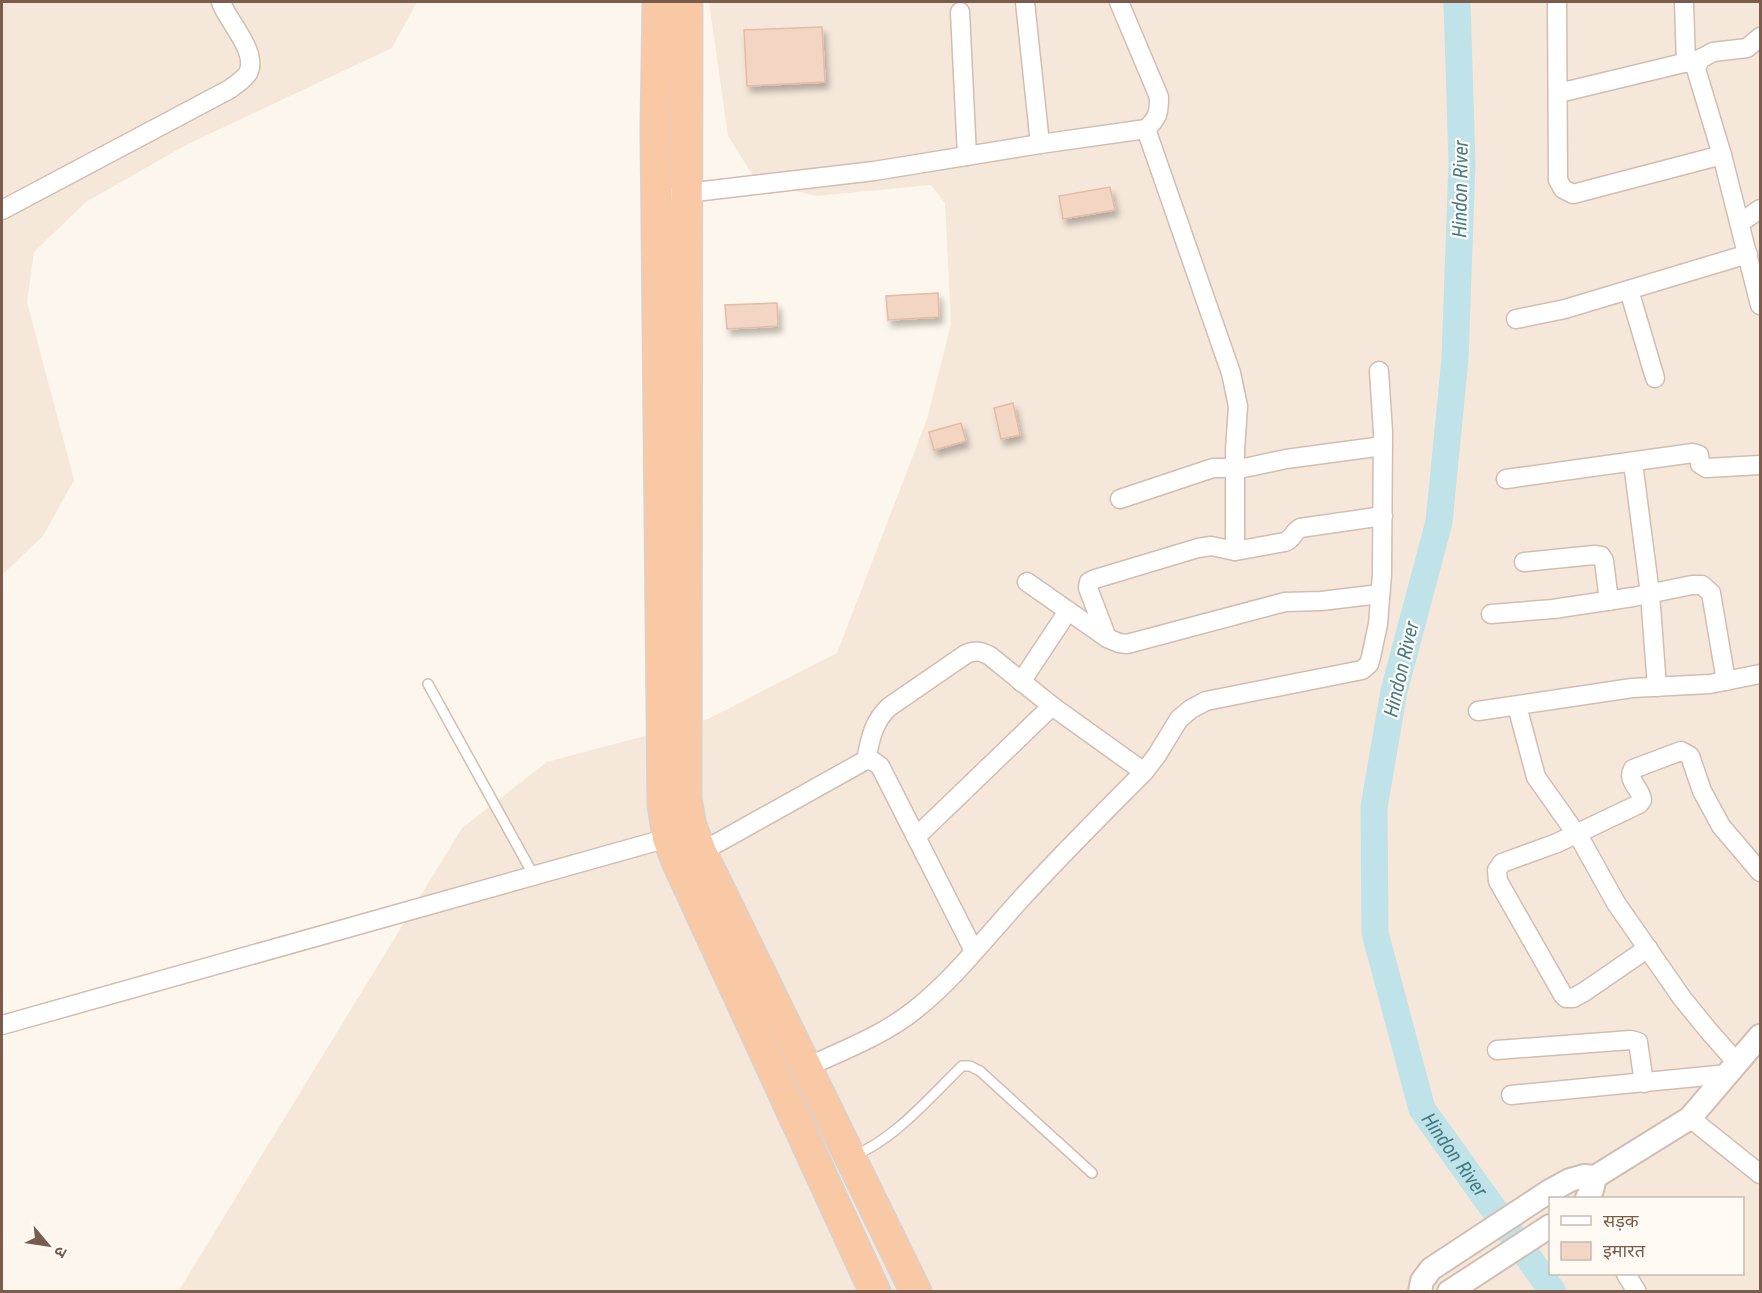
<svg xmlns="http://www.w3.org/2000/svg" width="1762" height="1293" viewBox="0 0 1762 1293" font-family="'Roboto Condensed','Noto Sans Devanagari',sans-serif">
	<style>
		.residential { fill: #f5e8da; fill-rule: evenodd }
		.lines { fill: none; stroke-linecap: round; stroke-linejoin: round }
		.river { stroke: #bfe3e8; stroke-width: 27 }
		.building { fill: #f3d5c3; stroke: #e6bba3; stroke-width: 1.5; filter: url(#shadow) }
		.service-casing { stroke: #d1beb0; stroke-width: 12 }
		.minor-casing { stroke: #d1beb0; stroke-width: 21 }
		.tertiary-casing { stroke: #d1beb0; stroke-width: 26 }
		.trunk-casing { stroke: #dad1cd; stroke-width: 33 }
		.service { stroke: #fff; stroke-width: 9 }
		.minor { stroke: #fff; stroke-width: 18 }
		.tertiary { stroke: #fff; stroke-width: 22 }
		.trunk { stroke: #f9c8a4; stroke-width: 30 }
		.labels { text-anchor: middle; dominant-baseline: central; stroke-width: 4.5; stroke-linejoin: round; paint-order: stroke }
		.water-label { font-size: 20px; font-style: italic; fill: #437c86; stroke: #fffaf3 }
	</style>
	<defs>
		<filter id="shadow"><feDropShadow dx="3.5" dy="6" stdDeviation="3" flood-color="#0004"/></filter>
	</defs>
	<rect width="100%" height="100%" fill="#fdf6ec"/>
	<g class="residential">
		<path d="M2,2H417L392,48L186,145L86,202L34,252L27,302L74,480L43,536L2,575Z"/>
		<path d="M709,2H1760V1291L178,1292L462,828L547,762L708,719L837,653L927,419L951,324L945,203L931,185L817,196L757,182L728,136ZM1550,1198H1742V1274H1550Z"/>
	</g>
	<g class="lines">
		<path class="river" id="s1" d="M1457,2L1462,163L1455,359L1439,522L1394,691L1374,807L1375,933L1422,1109L1553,1292"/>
	</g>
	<g class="building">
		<path d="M822,27L825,82L747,86L744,30Z"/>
		<path d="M1110,187L1115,210L1063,219L1059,196Z"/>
		<path d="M938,293L939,317L888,320L886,296Z"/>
		<path d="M777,303L778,326L727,329L725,305Z"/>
		<path d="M1013,403L1020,435L1001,439L994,408Z"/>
		<path d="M961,423L966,441L934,450L929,432Z"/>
	</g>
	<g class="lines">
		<g class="service-casing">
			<g id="service">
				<path d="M428,684L534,876"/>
				<path d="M853,1156C894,1140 930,1097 962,1066H970L980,1071L1092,1173"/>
			</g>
		</g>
		<g class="minor-casing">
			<g id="minor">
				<path d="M1025,2L1040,144"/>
				<path d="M1557,2L1558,180L1563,189L1573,194L1722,155"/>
				<path d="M1684,2L1686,63"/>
				<path d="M960,12L967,156"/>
				<path d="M1760,37L1747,48L1713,52L1700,59L1696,69L1722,155L1760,305"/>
				<path d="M1559,93L1700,59"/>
				<path d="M1146,129L1231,373L1238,406L1235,450V551"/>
				<path d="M678,194L874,171L1040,144L1146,129C1158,118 1159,113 1159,97L1119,2"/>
				<path d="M2,210L230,89C236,84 244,80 248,73C259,52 227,21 221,2"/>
				<path d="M1740,223L1760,209"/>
				<path d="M1629,290L1655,378"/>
				<path d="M1516,319L1565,309L1748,254"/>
				<path d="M1633,463L1650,594L1657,687"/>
				<path d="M1506,479L1693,453L1699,455L1700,464L1706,468L1760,465"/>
				<path d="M1120,499L1213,468H1244L1286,459L1383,446"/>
				<path d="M1524,562L1594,555L1601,556L1604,561L1609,601"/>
				<path d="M1027,582L1107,638L1119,643L1127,644L1285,602L1321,601L1380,594"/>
				<path d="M1491,614L1553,609L1633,597L1692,585H1702L1711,593L1726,681"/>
				<path d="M1107,638L1088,588L1089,582L1095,579L1198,548L1211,546L1235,551L1285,542C1293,539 1293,532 1300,528L1383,516"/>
				<path d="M1021,682L1068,611"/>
				<path d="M1517,706L1536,777L1582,842L1616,903L1682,998L1708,1030L1738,1064"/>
				<path d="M1478,711L1632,688L1710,684L1760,674"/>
				<path d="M866,760C870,740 873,722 889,707L966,654C976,650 981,651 990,656L1052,706L1144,772"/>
				<path d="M916,837L1052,706"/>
				<path d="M701,852L866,760L873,761L880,766L974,951"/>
				<path d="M1648,948L1584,992L1573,998H1566L1563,995L1498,881L1497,870L1502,863L1557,843L1639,804L1642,800C1641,788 1626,781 1633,769L1681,751L1690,756L1702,791L1721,826L1760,872"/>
				<path d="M2,1025L668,838"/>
				<path d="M1497,1050L1631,1040L1638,1042L1644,1083"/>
				<path d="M807,1067C844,1050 884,1035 916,1009C955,978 986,937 1020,900C1060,856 1102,814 1144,772L1157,755L1179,719L1191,709L1206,701L1362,670L1369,664L1371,657L1378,624L1382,574L1383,432L1379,371"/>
				<path d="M1511,1095L1728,1074"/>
				<path d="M1690,1118L1760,1174"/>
				<path d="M1626,1274L1637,1292"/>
			</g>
		</g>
		<g class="tertiary-casing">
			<g id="tertiary">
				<path d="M1587,1198L1592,1190L1595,1177"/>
				<path d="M1420,1292L1422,1281L1431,1269L1548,1192L1570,1180L1584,1176L1595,1177L1690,1118L1760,1036"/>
				<path d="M1449,1292L1550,1226"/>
			</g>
		</g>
		<g class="trunk-casing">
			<g id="trunk">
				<path d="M658,2L656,128L663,804L668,838L676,859L875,1292"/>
				<path d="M687,2L686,799L691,826L701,852L916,1292"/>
			</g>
		</g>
		<use href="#service" class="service"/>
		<use href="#minor" class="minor"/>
		<use href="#tertiary" class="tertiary"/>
		<use href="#trunk" class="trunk"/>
	</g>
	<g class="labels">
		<g class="water-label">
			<text transform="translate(1460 189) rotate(-89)">Hindon River</text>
			<text transform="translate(1401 669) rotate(-77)">Hindon River</text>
			<text stroke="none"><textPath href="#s1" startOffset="1178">Hindon River</textPath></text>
		</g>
	</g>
	<rect width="1762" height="1293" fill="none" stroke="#7a5c4d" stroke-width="6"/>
	<rect x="1549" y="1197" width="195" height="78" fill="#fffaf3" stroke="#cabbb1" stroke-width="1.5"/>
	<rect x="1561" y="1216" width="30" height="9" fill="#ffffff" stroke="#cabbb1" stroke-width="1.5"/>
	<text x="1603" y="1227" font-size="18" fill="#7a5c4d">सड़क</text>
	<rect x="1561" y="1242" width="30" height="18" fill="#f3d5c3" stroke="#cabbb1" stroke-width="1.5"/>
	<text x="1603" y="1257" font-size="18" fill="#7a5c4d">इमारत</text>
	<g transform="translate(48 1245) rotate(119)" stroke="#fffaf3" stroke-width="4.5" paint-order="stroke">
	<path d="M0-4.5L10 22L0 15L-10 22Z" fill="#7a5c4d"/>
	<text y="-9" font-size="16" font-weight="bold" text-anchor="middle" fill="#7a5c4d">उ</text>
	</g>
</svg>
